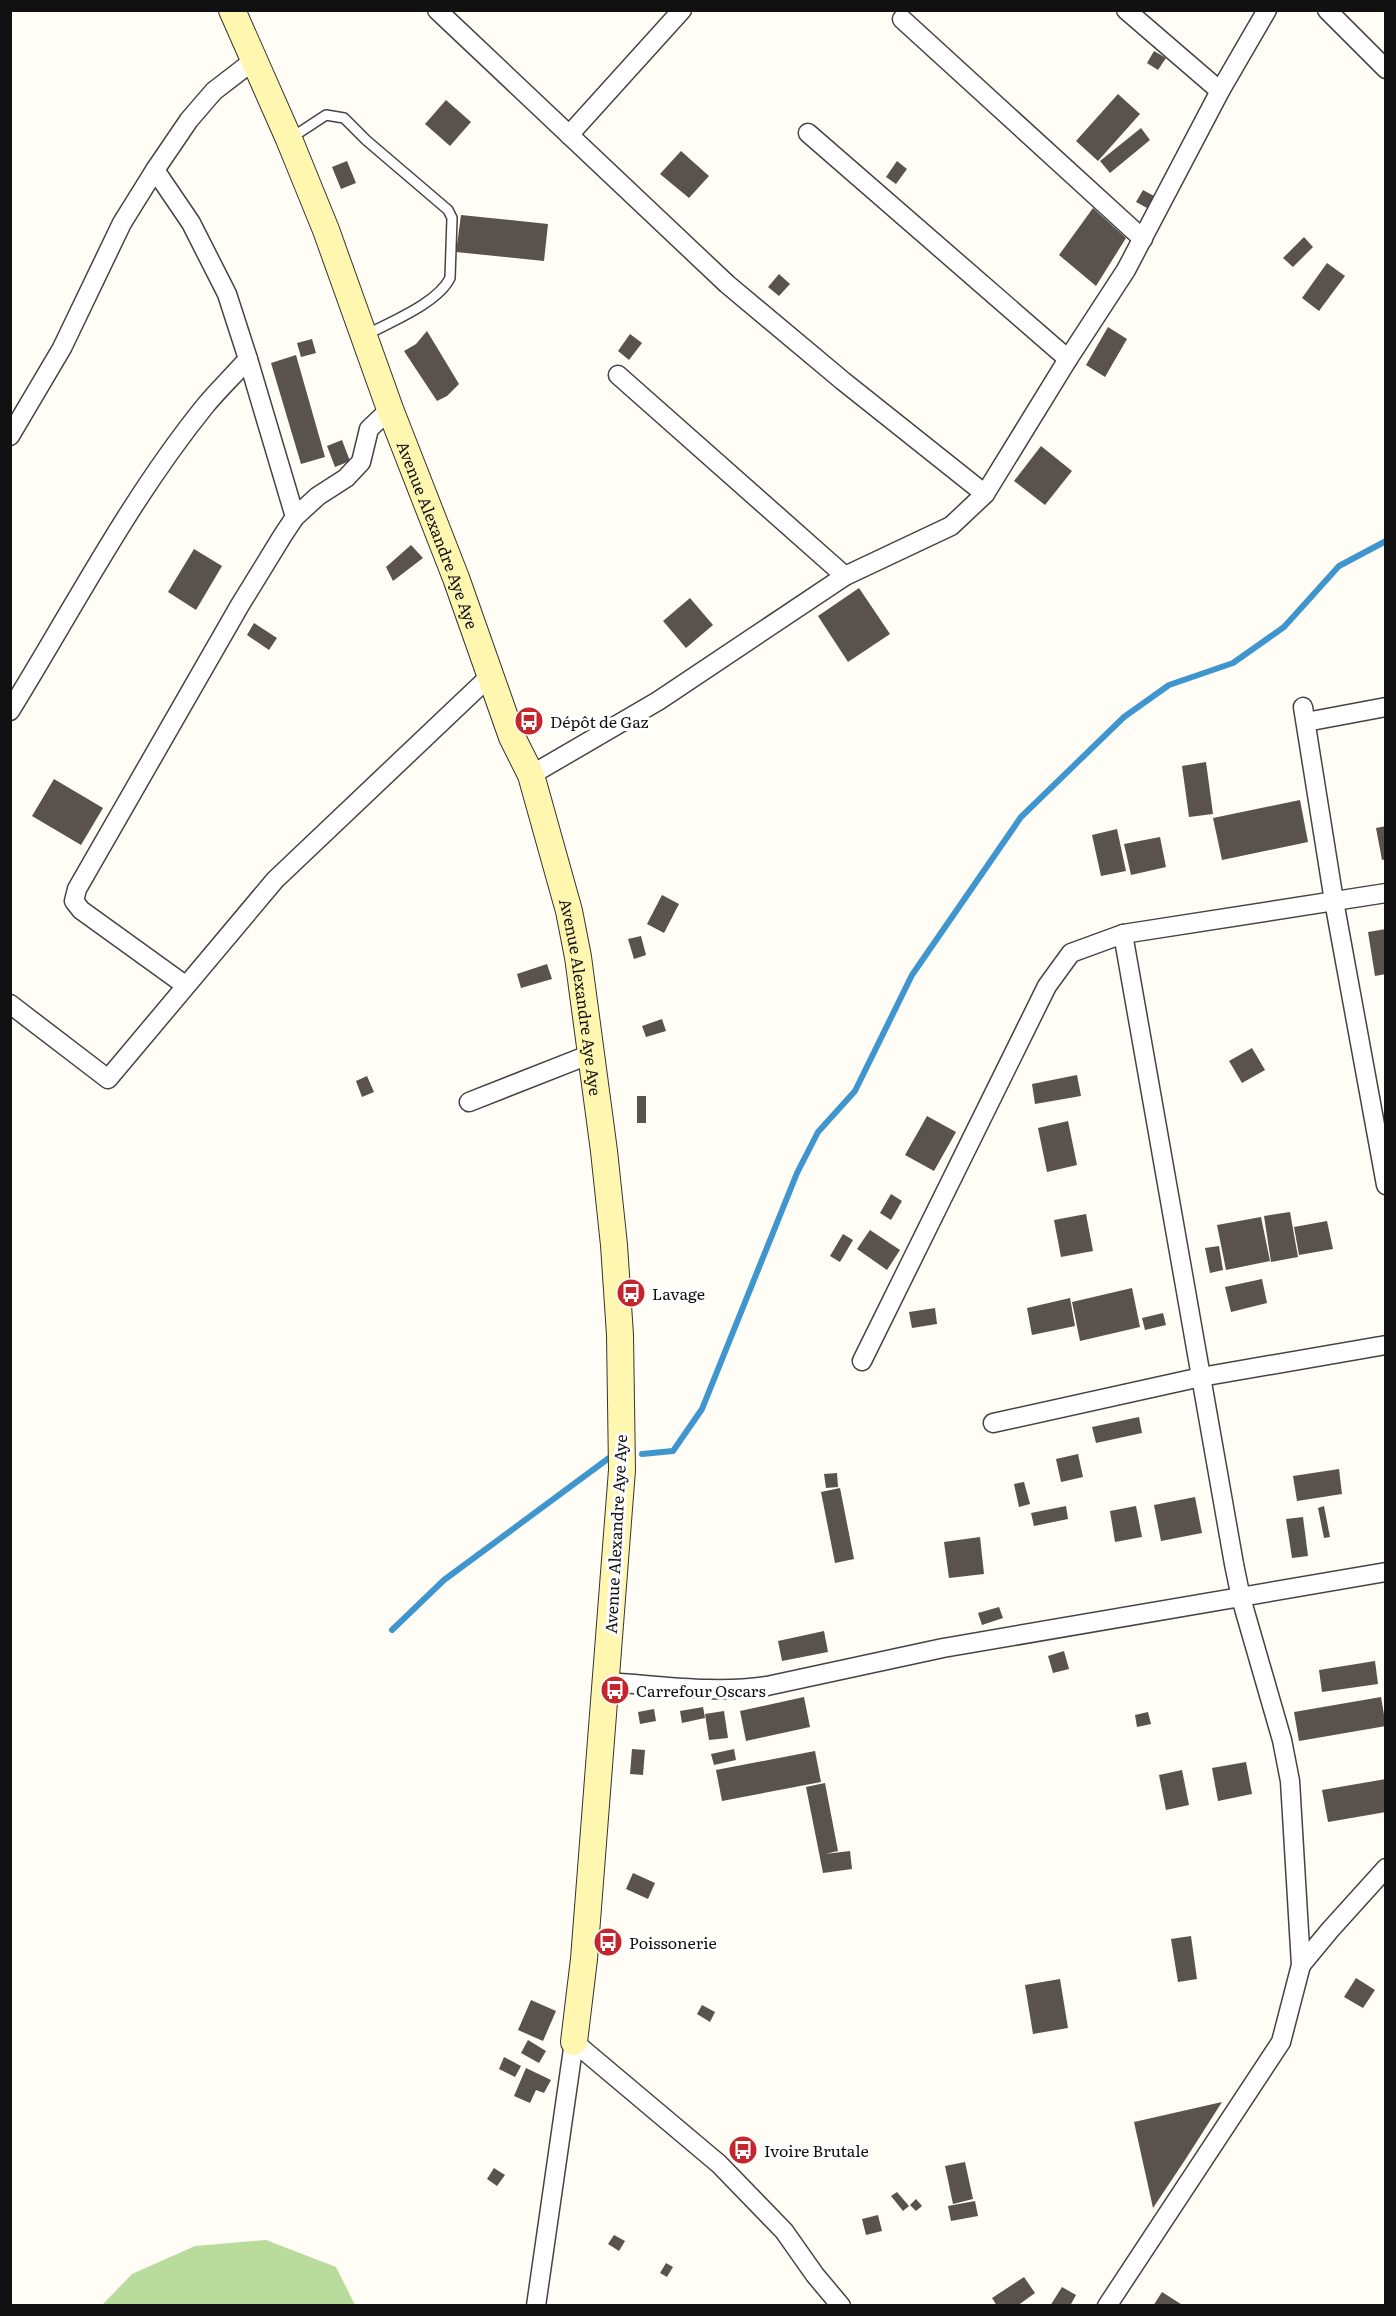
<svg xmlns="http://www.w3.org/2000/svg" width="1396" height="2316" viewBox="0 0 1396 2316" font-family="Literata,serif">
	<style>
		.forest { fill: #b9dc9c }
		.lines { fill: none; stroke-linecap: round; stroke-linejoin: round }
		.stream { stroke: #3f96cf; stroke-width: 6 }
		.building { fill: #5a524d }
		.lane-casing { stroke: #444; stroke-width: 12 }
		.street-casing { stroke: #444; stroke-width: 21 }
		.secondary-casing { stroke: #333; stroke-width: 28 }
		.lane { stroke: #fff; stroke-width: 9 }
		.street { stroke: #fff; stroke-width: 18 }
		.secondary { stroke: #fff6b0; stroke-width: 26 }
		.labels { text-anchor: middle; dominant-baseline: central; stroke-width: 6; stroke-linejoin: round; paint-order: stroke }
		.street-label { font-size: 16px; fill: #111; stroke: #fff }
		.poi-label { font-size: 16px; fill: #111; stroke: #fff; text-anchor: start }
	</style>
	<rect width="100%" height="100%" fill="#fffdf5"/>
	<path class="forest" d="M266,2240L336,2267L355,2305H102L132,2274L195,2246Z"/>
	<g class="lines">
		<g class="stream">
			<path d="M642,1454L673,1451L702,1409L797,1173L818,1132L855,1091L912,975L1021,817L1124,717L1169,685L1233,663L1284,627L1339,566L1386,541"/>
			<path d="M392,1630L444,1580L609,1458"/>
		</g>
	</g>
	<g class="building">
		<path d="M1154,51L1166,58L1158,70L1147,63Z"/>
		<path d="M1118,94L1140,114L1098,161L1076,141Z"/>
		<path d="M446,100L471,122L450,146L425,124Z"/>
		<path d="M1141,128L1150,140L1110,173L1100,161Z"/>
		<path d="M681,151L709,176L689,198L660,174Z"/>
		<path d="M347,161L356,183L341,189L332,167Z"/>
		<path d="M897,161L907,169L896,184L886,177Z"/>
		<path d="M1143,190L1154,196L1147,208L1136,202Z"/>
		<path d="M1093,208L1126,238L1096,286L1059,255Z"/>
		<path d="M461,215L548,224L544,261L456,252Z"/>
		<path d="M1304,237L1313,247L1293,267L1283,258Z"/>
		<path d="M1327,263L1345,276L1319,311L1302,298Z"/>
		<path d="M779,274L790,284L779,296L768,287Z"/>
		<path d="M1108,327L1127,339L1105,377L1086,365Z"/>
		<path d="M427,331L459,384L447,396L437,401L404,351L416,344Z"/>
		<path d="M630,334L642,343L629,360L618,351Z"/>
		<path d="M312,339L316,353L301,357L297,343Z"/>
		<path d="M296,355L325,457L301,464L271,363Z"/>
		<path d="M342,440L350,461L335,467L327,446Z"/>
		<path d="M1041,446L1072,471L1045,505L1014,481Z"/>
		<path d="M411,545L423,558L393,581L386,567Z"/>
		<path d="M194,549L222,566L196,610L168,592Z"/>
		<path d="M859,588L890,634L848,662L818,616Z"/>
		<path d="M690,598L713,625L686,648L663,621Z"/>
		<path d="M254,623L277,638L269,650L247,635Z"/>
		<path d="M1206,762L1213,814L1189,817L1182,766Z"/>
		<path d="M54,779L103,808L81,845L32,816Z"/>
		<path d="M1300,800L1308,842L1222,860L1213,818Z"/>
		<path d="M1386,826V859L1382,860L1376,828Z"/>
		<path d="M1117,829L1126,871L1101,876L1092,835Z"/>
		<path d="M1160,837L1166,867L1131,875L1124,844Z"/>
		<path d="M662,895L679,904L664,933L647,924Z"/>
		<path d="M1386,929V974L1375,976L1368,932Z"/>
		<path d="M641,936L646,955L634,959L628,939Z"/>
		<path d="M547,964L552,979L521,988L517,974Z"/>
		<path d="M662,1019L666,1031L646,1037L642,1026Z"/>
		<path d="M1252,1048L1265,1070L1242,1083L1229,1061Z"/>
		<path d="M1077,1075L1081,1096L1035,1104L1032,1084Z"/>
		<path d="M367,1076L374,1092L362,1097L356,1081Z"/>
		<rect x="637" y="1096" width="9" height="27"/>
		<path d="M927,1116L956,1132L934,1171L905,1155Z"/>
		<path d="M1068,1121L1077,1165L1047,1172L1038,1128Z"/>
		<path d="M891,1194L902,1201L891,1220L880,1213Z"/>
		<path d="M1290,1212L1298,1257L1271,1262L1264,1216Z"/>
		<path d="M1086,1214L1093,1251L1061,1257L1054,1220Z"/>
		<path d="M1261,1217L1270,1261L1226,1270L1217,1225Z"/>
		<path d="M1327,1221L1333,1249L1299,1255L1294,1227Z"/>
		<path d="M870,1230L900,1250L887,1270L857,1249Z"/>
		<path d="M843,1234L853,1240L840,1262L830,1256Z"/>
		<path d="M1219,1246L1223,1270L1210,1273L1205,1248Z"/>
		<path d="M1262,1279L1267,1303L1231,1312L1225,1287Z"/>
		<path d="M1132,1288L1140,1327L1080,1341L1072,1302Z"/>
		<path d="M1070,1298L1075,1326L1032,1335L1027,1308Z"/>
		<path d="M935,1308L937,1324L912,1328L909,1312Z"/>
		<path d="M1163,1313L1166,1325L1145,1330L1142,1318Z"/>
		<path d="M1139,1417L1142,1433L1096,1443L1092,1427Z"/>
		<path d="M1078,1454L1083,1477L1061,1482L1056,1459Z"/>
		<path d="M1339,1469L1342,1494L1297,1501L1293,1476Z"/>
		<path d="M837,1473L838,1487L826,1488L824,1474Z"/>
		<path d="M1024,1482L1030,1504L1019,1507L1014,1484Z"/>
		<path d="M840,1488L854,1559L835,1563L821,1492Z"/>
		<path d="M1195,1497L1202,1533L1161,1541L1154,1505Z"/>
		<path d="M1066,1506L1068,1519L1034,1526L1031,1513Z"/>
		<path d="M1136,1506L1142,1537L1115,1542L1110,1511Z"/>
		<path d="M1324,1506L1330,1537L1324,1538L1318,1508Z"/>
		<path d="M1303,1517L1308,1556L1292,1558L1286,1519Z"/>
		<path d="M980,1537L984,1574L949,1578L944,1542Z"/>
		<path d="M999,1607L1003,1618L982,1625L978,1613Z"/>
		<path d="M824,1631L828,1652L782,1661L778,1641Z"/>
		<path d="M1064,1651L1069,1669L1053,1673L1048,1656Z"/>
		<path d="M1375,1661L1378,1684L1322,1692L1319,1670Z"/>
		<path d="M804,1697L810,1727L746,1741L740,1711Z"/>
		<path d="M1381,1697L1386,1726L1299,1741L1294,1712Z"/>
		<path d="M703,1707L705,1718L682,1723L680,1711Z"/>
		<path d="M654,1709L656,1721L640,1724L638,1712Z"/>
		<path d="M724,1711L728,1738L709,1740L705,1714Z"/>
		<path d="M1148,1712L1151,1724L1137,1727L1135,1715Z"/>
		<path d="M632,1749L645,1750L643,1775L630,1774Z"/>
		<path d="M734,1749L736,1760L714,1765L711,1754Z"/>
		<path d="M815,1751L821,1782L722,1801L716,1770Z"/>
		<path d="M1246,1762L1252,1794L1218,1801L1212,1768Z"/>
		<path d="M1182,1770L1189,1805L1166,1810L1159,1775Z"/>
		<path d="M1386,1779V1812L1328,1822L1322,1790Z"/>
		<path d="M825,1783L838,1851L825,1854L850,1851L852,1869L823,1873L806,1787Z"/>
		<path d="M633,1873L655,1883L648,1899L626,1889Z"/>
		<path d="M1191,1936L1197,1979L1178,1982L1171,1939Z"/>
		<path d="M1356,1978L1375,1990L1363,2008L1344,1997Z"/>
		<path d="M1060,1979L1068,2028L1033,2034L1025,1985Z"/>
		<path d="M531,2000L556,2011L543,2041L518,2030Z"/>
		<path d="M702,2005L715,2012L710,2022L697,2014Z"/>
		<path d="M528,2040L546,2051L539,2063L521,2053Z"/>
		<path d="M504,2057L521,2066L515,2077L499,2069Z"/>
		<path d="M526,2068L551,2080L544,2093L536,2090L530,2103L514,2096Z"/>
		<path d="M1222,2102L1185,2160L1153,2208L1134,2122Z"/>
		<path d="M965,2162L973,2199L953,2204L945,2166Z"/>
		<path d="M494,2168L505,2175L497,2186L487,2179Z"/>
		<path d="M897,2192L909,2206L903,2211L891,2196Z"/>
		<path d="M916,2199L922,2206L916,2211L910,2205Z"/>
		<path d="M975,2201L978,2216L951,2221L948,2206Z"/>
		<path d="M878,2215L882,2231L866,2235L862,2219Z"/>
		<path d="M614,2235L625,2241L619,2251L608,2244Z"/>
		<path d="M666,2263L673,2267L667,2277L660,2273Z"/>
		<path d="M1024,2277L1035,2293L1017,2306H997L992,2298Z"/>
		<path d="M1062,2287L1076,2295L1070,2306H1050Z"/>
		<path d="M1162,2292L1184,2306H1153Z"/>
	</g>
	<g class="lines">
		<g class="lane-casing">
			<path id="lane" d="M291,138L326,115L344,118L366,140L448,210L452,218L450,278C438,303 390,322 366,335"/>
		</g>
		<g class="street-casing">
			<g id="street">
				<path d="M437,10L727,284L843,381L985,494"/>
				<path d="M1126,10L1220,91"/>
				<path d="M1327,10L1386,69"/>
				<path d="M902,19L1143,239"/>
				<path d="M808,133L1068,359"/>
				<path d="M569,135L682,10"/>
				<path d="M155,170L191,223L227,294L248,359L295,517"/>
				<path d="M618,375L845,576"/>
				<path d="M10,436L62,348L122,223L155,170L189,120L214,91L253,61"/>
				<path d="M1303,707L1334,901L1386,1185"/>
				<path d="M10,711C73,609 129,500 205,406C218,390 234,375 248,359"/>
				<path d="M1306,722L1386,707"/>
				<path d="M531,775L658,701L845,576L951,526L985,494L1068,359L1126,270L1220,91L1267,10"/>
				<path d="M185,985L81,910L74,901L77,889L240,605L283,535L295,517L318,496L346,478L361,462L369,429L390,409"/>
				<path d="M10,1004L108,1079L275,880L491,675"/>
				<path d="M469,1102L591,1054"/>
				<path d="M862,1361L1047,986L1071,953L1123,934L1386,893"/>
				<path d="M993,1423L1201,1377L1386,1345"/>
				<path d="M606,1682C659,1685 714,1694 767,1686L943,1648L1386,1572"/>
				<path d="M1301,1965L1330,1930L1386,1868"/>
				<path d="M574,2042L719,2164L784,2231L815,2275L841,2306"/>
				<path d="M536,2306L574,2042"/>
				<path d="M1107,2306L1281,2042L1301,1965L1290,1781L1282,1740L1241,1598L1234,1564L1123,934"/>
			</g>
		</g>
		<g class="secondary-casing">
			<g id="secondary">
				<path id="s1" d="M232,10L289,139L326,230L390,409L456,578L512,737L531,775L569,911L578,957L604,1151L614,1245L620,1335L622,1470L584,1959L574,2042"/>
			</g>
		</g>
		<use href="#lane" class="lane"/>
		<use href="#street" class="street"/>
		<use href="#secondary" class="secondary"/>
	</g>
	<defs>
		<g id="bus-disc" transform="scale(1.5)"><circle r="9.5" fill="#c4262e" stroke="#fff"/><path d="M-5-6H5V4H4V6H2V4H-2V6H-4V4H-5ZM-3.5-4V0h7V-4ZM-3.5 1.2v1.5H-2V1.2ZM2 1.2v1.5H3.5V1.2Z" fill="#fff"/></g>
	</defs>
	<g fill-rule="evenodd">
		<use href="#bus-disc" x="529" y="721"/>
		<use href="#bus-disc" x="631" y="1293"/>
		<use href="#bus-disc" x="615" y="1690"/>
		<use href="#bus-disc" x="608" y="1942"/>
		<use href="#bus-disc" x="743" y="2150"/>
	</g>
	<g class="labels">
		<g class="street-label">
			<text stroke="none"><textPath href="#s1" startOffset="564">Avenue Alexandre Aye Aye</textPath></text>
			<text stroke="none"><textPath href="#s1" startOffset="1050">Avenue Alexandre Aye Aye</textPath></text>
			<text transform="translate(615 1534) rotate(-87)">Avenue Alexandre Aye Aye</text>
		</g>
		<g class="poi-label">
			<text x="550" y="721">Dépôt de Gaz</text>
			<text x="652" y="1293">Lavage</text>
			<text x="636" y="1690">Carrefour Oscars</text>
			<text x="629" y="1942">Poissonerie</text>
			<text x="764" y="2150">Ivoire Brutale</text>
		</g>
	</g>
	<rect width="1396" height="2316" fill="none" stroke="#111111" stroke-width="24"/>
</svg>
